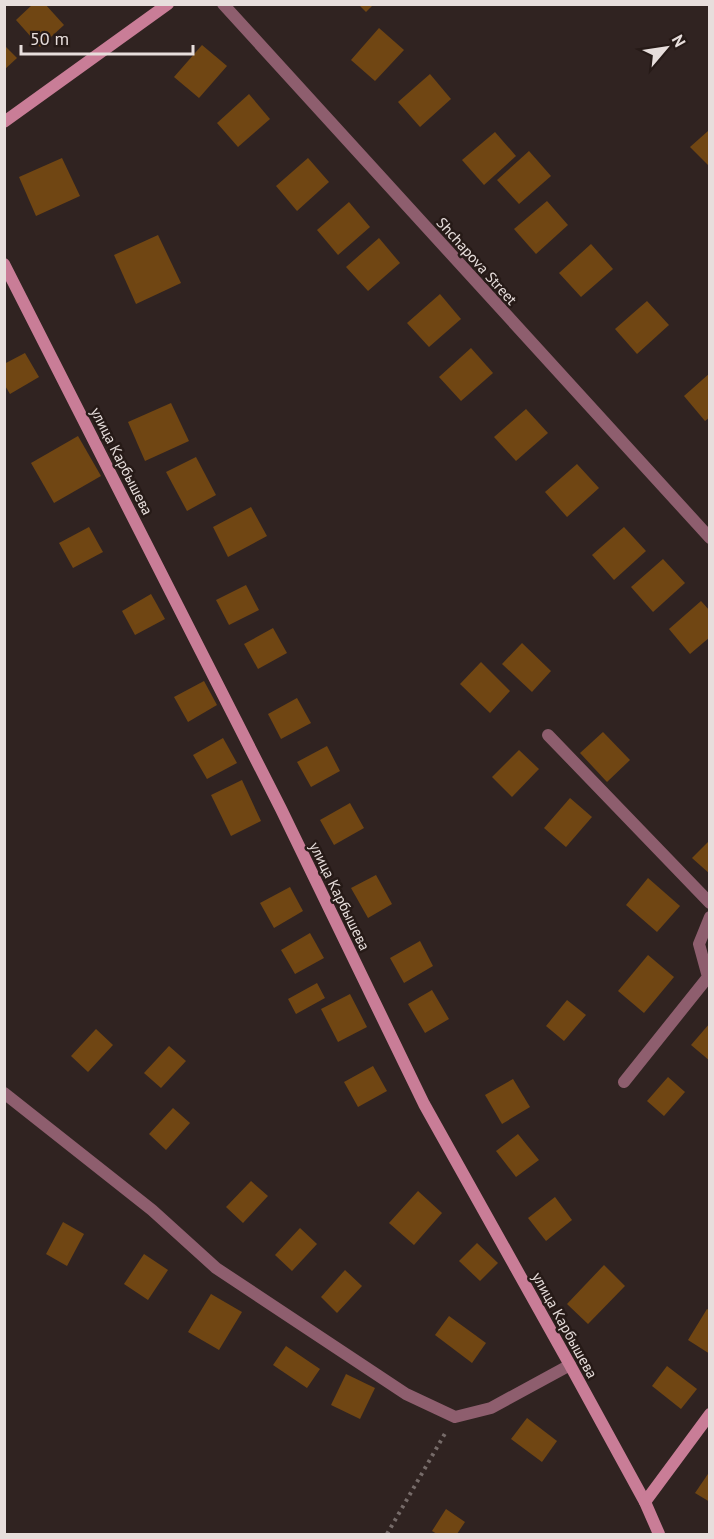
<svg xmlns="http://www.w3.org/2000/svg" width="714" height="1539" viewBox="0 0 714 1539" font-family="'PT Sans',sans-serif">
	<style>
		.building { fill: #704613 }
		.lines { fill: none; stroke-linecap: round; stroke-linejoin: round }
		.path { stroke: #766b69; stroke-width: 4; stroke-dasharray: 3 4.5; stroke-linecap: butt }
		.street { stroke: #8e5e6e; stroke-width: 12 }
		.secondary { stroke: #c97d97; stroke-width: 12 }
		.labels { text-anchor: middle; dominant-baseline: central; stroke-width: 5; stroke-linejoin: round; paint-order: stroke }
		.street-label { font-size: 15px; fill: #e7dedc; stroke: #261a17 }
	</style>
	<rect width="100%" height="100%" fill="#302321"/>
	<g class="building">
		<path d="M33,4H45L64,25L40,47L16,20Z"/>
		<path d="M358,4H374L366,12Z"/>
		<path d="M379,28L404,50L375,81L351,60Z"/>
		<path d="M4,45L17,58L4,70Z"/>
		<path d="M202,45L227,66L199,98L174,77Z"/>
		<path d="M430,74L451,99L420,127L398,102Z"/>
		<path d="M249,94L270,119L238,147L217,123Z"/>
		<path d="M708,131L710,133V167L690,147Z"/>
		<path d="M495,132L516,156L484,185L462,160Z"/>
		<path d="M529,151L551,176L519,204L497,180Z"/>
		<path d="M62,158L80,196L36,216L19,177Z"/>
		<path d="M308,158L329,182L297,211L276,186Z"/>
		<path d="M547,201L568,225L536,254L514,229Z"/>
		<path d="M349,202L370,227L338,255L317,230Z"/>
		<path d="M158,235L181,283L136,304L114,255Z"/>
		<path d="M379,238L400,263L368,291L346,267Z"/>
		<path d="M591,244L613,269L581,297L559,273Z"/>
		<path d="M440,294L461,319L429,347L407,323Z"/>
		<path d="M647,301L669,325L637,354L615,329Z"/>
		<path d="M471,348L493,373L461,401L439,377Z"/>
		<path d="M25,353L39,377L10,394L4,384V364Z"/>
		<path d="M710,373V417L705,421L684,396Z"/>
		<path d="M171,403L189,441L145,461L128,422Z"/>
		<path d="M526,409L548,433L516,461L494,437Z"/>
		<path d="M78,436L101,476L54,503L31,463Z"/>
		<path d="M196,457L216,495L187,511L166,472Z"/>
		<path d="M577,464L599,488L567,517L545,492Z"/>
		<path d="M251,507L267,536L228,557L213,527Z"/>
		<path d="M89,527L103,552L73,568L59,543Z"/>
		<path d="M624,527L646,551L614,580L592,555Z"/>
		<path d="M663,559L685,583L653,612L631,587Z"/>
		<path d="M246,585L259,610L229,625L216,600Z"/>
		<path d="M151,594L165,619L135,635L122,611Z"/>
		<path d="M701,601L710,611V637L690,654L669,629Z"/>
		<path d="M273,628L287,653L258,669L244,644Z"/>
		<path d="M522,643L551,671L532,692L502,664Z"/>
		<path d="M481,662L510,691L490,713L460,684Z"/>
		<path d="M204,681L217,705L188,722L174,697Z"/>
		<path d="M297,698L311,723L281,739L268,714Z"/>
		<path d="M603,732L630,760L607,782L580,753Z"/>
		<path d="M223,738L237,763L207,779L193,755Z"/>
		<path d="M327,746L340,771L311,787L297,762Z"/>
		<path d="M519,750L539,769L512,797L492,777Z"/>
		<path d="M242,780L261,821L231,836L211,795Z"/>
		<path d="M570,798L592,817L566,847L544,828Z"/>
		<path d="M350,803L364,828L334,845L320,820Z"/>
		<path d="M710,840V874L692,858Z"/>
		<path d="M376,875L392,904L368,918L351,888Z"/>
		<path d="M648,878L680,906L657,932L626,905Z"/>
		<path d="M290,887L303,911L274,928L260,903Z"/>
		<path d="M310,933L324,958L295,974L281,950Z"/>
		<path d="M420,941L433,966L404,983L390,958Z"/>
		<path d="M648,955L674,977L644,1013L618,991Z"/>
		<path d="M317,983L325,998L296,1014L288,999Z"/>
		<path d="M432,990L449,1019L425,1033L408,1004Z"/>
		<path d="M350,994L367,1027L338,1042L321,1009Z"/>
		<path d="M567,1000L586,1015L564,1041L546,1026Z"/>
		<path d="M710,1023V1061L691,1045Z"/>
		<path d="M96,1029L113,1045L88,1072L71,1056Z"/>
		<path d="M169,1046L186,1061L161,1088L144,1073Z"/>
		<path d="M373,1066L387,1091L358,1107L344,1082Z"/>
		<path d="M668,1077L685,1092L664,1116L647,1101Z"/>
		<path d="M513,1079L530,1107L502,1124L485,1095Z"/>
		<path d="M173,1108L190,1123L166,1150L149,1134Z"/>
		<path d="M518,1134L539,1160L516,1177L496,1151Z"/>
		<path d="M251,1181L268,1196L243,1223L226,1207Z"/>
		<path d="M418,1191L442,1213L414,1245L389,1223Z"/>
		<path d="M555,1197L572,1220L546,1241L528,1218Z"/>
		<path d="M63,1222L84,1234L67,1266L46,1254Z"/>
		<path d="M300,1228L317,1244L292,1271L275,1255Z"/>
		<path d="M477,1243L498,1263L480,1281L459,1261Z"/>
		<path d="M144,1254L168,1270L148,1300L124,1284Z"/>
		<path d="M604,1265L625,1286L588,1324L567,1304Z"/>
		<path d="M345,1270L362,1286L337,1313L321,1297Z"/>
		<path d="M211,1294L242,1312L219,1350L188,1332Z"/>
		<path d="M707,1309L710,1311V1354L688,1340Z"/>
		<path d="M449,1316L486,1343L472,1363L435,1335Z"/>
		<path d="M286,1346L320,1369L307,1388L273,1365Z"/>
		<path d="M667,1366L697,1389L681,1409L652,1386Z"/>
		<path d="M346,1374L375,1388L360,1419L331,1405Z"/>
		<path d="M527,1418L557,1441L542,1462L511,1439Z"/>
		<path d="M710,1471V1502L695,1493Z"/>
		<path d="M446,1509L465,1522L457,1534H437L432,1531Z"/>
	</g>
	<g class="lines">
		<path class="path" d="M387,1534L447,1430"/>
		<g class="street">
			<path d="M223,4L710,538"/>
			<path d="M548,735L710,903"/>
			<path d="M624,1082L708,977L699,944L710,917"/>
			<path d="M4,1093L152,1210L216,1268L406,1394L455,1417L491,1408L570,1365"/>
		</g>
		<g class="secondary">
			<path d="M4,122L168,4"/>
			<path d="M4,264L281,809L424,1104L570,1365L645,1502L659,1534"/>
			<path d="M645,1502L710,1414"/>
		</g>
	</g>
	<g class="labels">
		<g class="street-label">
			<text transform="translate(477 261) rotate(48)">Shchapova Street</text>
			<text transform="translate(122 461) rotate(63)">улица Карбышева</text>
			<text transform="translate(340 896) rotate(64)">улица Карбышева</text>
			<text transform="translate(565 1325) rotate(61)">улица Карбышева</text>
		</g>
	</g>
	<rect width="714" height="1539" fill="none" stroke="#e7dedc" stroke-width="12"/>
	<g transform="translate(666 48) rotate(61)" stroke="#261a17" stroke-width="4.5" paint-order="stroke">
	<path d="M0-4.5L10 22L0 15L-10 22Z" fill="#e7dedc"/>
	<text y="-9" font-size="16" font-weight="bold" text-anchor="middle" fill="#e7dedc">N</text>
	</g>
	<path d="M21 45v9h172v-9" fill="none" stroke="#e7dedc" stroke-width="3"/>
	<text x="30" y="45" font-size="18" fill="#e7dedc" stroke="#261a17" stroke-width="4.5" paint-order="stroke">50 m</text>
</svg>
